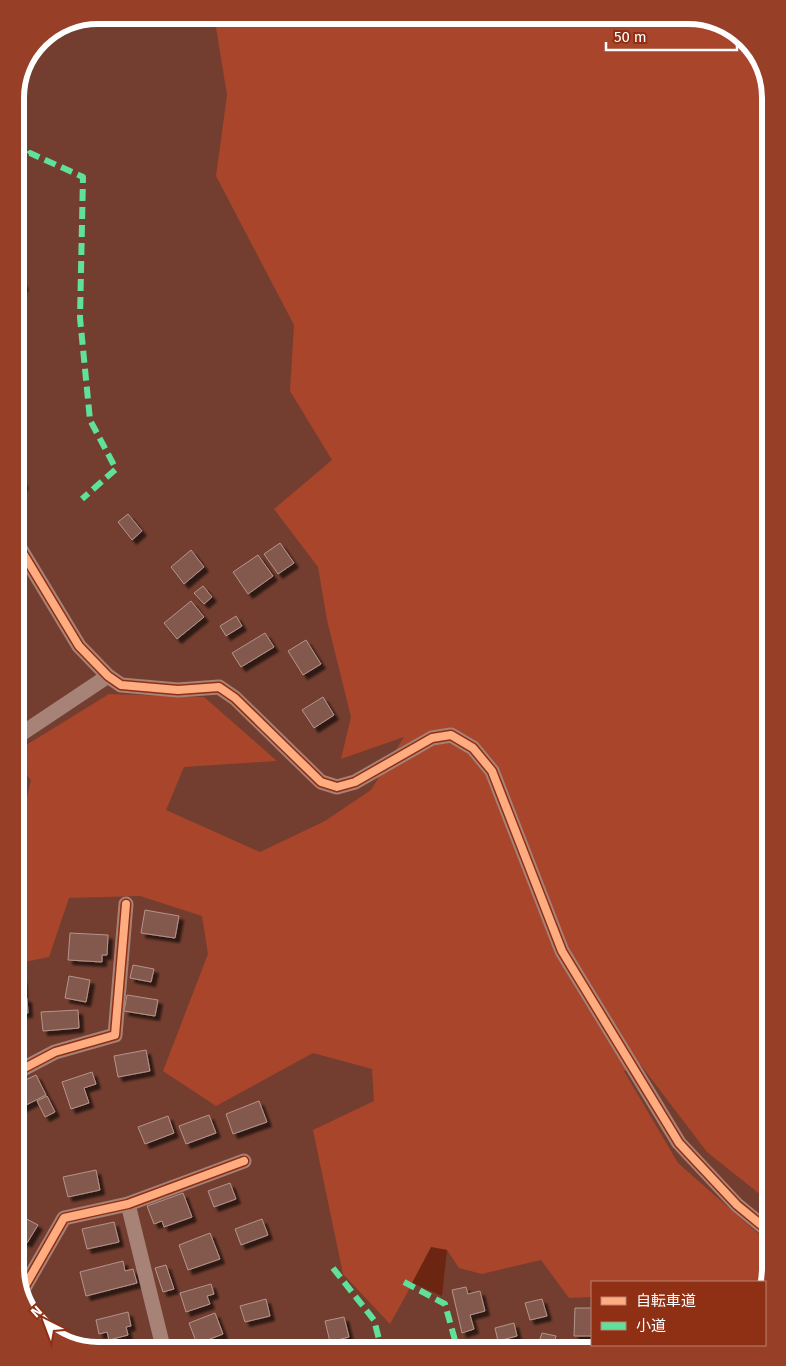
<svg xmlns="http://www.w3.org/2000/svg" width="786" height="1366" viewBox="0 0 786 1366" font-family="'Fira Sans','Noto Sans JP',sans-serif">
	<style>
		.green { fill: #a8452b }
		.water { fill: #6c2510 }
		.building { fill: #83584d; stroke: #b4948c; filter: url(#shadow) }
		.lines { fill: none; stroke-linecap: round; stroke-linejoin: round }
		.street { stroke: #a68277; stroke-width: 15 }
		.quiet { stroke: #60e19b; stroke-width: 6; stroke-dasharray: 12 6; stroke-linecap: butt }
		.cycleway-casing { stroke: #8f2f14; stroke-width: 11 }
		.cycleway { stroke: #ffac80; stroke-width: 8 }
		.rim { fill: none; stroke: #fff; stroke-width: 6 }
	</style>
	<defs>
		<filter id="shadow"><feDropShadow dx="4.5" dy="4.5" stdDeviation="1" flood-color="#0009"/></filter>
	</defs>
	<rect width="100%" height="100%" fill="#733e30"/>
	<path class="green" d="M214,15H694L735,29L763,61L771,98V1203L707,1152L640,1064L624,1071L678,1163L771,1245V1269L765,1289V1282H592V1297L569,1298L541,1260L482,1274L459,1268L447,1250L432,1248L390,1324L343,1274L313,1130L374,1101L372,1069L313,1053L216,1106L163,1071L208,954L202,916L140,896L69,898L49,957L15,964V847L31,780L15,761V752L109,694L204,697L277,761L184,767L166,810L260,852L325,821L371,790L404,737L341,759L351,717L327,620L318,567L274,509L332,460L290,391L294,325L216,176L227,95Z"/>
	<path class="water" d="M431,1247L447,1250L442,1296L412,1283Z"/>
	<g class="building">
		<path d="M15,258L21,268L15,271Z"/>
		<path d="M18,275L24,286L15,291V277Z"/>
		<path d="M15,472L24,484L15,491Z"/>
		<path d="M128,514L142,531L132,540L118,522Z"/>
		<path d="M280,543L294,563L278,574L264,554Z"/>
		<path d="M191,550L204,567L184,584L171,567Z"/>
		<path d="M258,555L273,576L248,594L233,572Z"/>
		<path d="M203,586L212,597L204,604L194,593Z"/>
		<path d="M191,601L204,617L177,639L164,623Z"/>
		<path d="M236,616L242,626L226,636L220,626Z"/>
		<path d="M265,633L274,647L241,667L232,653Z"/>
		<path d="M306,640L321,664L303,675L288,651Z"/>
		<path d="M323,697L334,715L314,728L302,710Z"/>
		<path d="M15,707L23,718L15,723Z"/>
		<path d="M145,910L179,916L175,938L141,933Z"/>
		<path d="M70,933L108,935L107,955H102V962L68,960Z"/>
		<path d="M133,965L154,969L151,982L130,978Z"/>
		<path d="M69,976L90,980L86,1002L65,998Z"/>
		<path d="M15,977V979H22L23,998H27L28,1013H15Z"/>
		<path d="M127,995L158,1000L155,1016L124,1011Z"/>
		<path d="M78,1010L79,1028L43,1031L41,1012Z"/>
		<path d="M146,1050L150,1071L118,1077L114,1056Z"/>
		<path d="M92,1072L96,1084L84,1088L89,1103L71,1109L62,1082Z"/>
		<path d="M36,1075L46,1095L20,1108L15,1099V1085Z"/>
		<path d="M47,1096L55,1112L45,1117L37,1101Z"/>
		<path d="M259,1101L267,1122L233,1134L226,1114Z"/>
		<path d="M209,1115L216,1133L186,1144L179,1126Z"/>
		<path d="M168,1116L174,1133L145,1144L138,1127Z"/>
		<path d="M96,1170L100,1190L68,1197L63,1177Z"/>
		<path d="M230,1183L236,1199L214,1207L208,1191Z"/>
		<path d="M183,1193L192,1217L164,1227L162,1221L154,1224L147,1206Z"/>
		<path d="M21,1216L38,1225L27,1243L15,1236V1227Z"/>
		<path d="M262,1219L268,1235L241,1245L235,1229Z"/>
		<path d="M114,1222L119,1242L87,1249L82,1229Z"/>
		<path d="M210,1233L220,1259L188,1270L179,1245Z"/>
		<path d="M123,1261L125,1271L133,1269L137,1283L86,1296L80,1272Z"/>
		<path d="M166,1265L174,1289L163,1292L155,1268Z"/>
		<path d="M211,1284L214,1294L207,1296L210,1304L186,1312L180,1293Z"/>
		<path d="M466,1287L468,1294L480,1291L485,1311L470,1315L474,1329L462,1333L452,1290Z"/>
		<path d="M266,1299L270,1316L245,1322L240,1306Z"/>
		<path d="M542,1299L547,1316L530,1320L525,1303Z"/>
		<path d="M575,1308H592V1336H574Z"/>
		<path d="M128,1312L131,1326L126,1327L128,1335L109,1340L107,1332L99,1334L96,1320Z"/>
		<path d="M215,1313L223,1334L197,1344L189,1323Z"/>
		<path d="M344,1317L349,1337L330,1342L325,1321Z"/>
		<path d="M514,1323L517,1336L498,1341L495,1328Z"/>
		<path d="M542,1333L556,1336L554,1346L539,1342Z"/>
		<path d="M277,1343L279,1350L291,1347L292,1351H245Z"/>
		<path d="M645,1345H668L667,1349H645Z"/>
	</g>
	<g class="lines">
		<g class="street">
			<path d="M15,540L79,646L108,676L121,685L178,690L219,687L235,698L321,782L337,787L355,782L432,738L451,735L473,748L492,771L562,951L679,1143L737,1205L771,1233"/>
			<path d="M15,738L108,676"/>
			<path d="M15,1073L55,1052L115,1035L126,904"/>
			<path d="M128,1204L164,1351"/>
			<path d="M21,1293L64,1218L128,1204L244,1161"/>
		</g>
		<g class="quiet">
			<path d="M15,166L30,153L83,177L80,318L90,420L116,469L82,499"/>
			<path d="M333,1268L374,1320L382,1351"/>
			<path d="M404,1282L445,1304L458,1351"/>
		</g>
		<g class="cycleway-casing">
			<g id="cycleway">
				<path d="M15,540L79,646L108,676L121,685L178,690L219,687L235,698L321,782L337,787L355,782L432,738L451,735L473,748L492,771L562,951L679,1143L737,1205L771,1233"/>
				<path d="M15,1073L55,1052L115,1035L126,904"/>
				<path d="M21,1293L64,1218L128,1204L244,1161"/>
			</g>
		</g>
		<use href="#cycleway" class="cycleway"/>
	</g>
	<path d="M0 0H786V1366H0ZM98 24H688A74 74 0 0 1 762 98V1268A74 74 0 0 1 688 1342H98A74 74 0 0 1 24 1268V98A74 74 0 0 1 98 24Z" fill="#984027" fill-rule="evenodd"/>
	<path class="rim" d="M98 24H688A74 74 0 0 1 762 98V1268A74 74 0 0 1 688 1342H98A74 74 0 0 1 24 1268V98A74 74 0 0 1 98 24Z"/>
	<rect x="591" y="1281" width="175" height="65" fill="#8f2f14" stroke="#bc8272"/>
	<rect x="601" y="1297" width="25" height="8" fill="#ffac80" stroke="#bc8272"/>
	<text x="636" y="1306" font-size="15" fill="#ffffff">自転車道</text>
	<rect x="601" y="1322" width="25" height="8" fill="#60e19b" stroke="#bc8272"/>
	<text x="636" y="1331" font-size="15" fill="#ffffff">小道</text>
	<g transform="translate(45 1321) rotate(318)" stroke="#8f2f14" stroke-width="4" paint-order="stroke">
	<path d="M0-4L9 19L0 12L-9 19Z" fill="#ffffff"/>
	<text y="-8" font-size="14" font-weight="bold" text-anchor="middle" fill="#ffffff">N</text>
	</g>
	<path d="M606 42v8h131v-8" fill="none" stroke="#ffffff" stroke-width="2.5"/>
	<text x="614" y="42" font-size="15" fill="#ffffff" stroke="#8f2f14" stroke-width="4" paint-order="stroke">50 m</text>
</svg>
